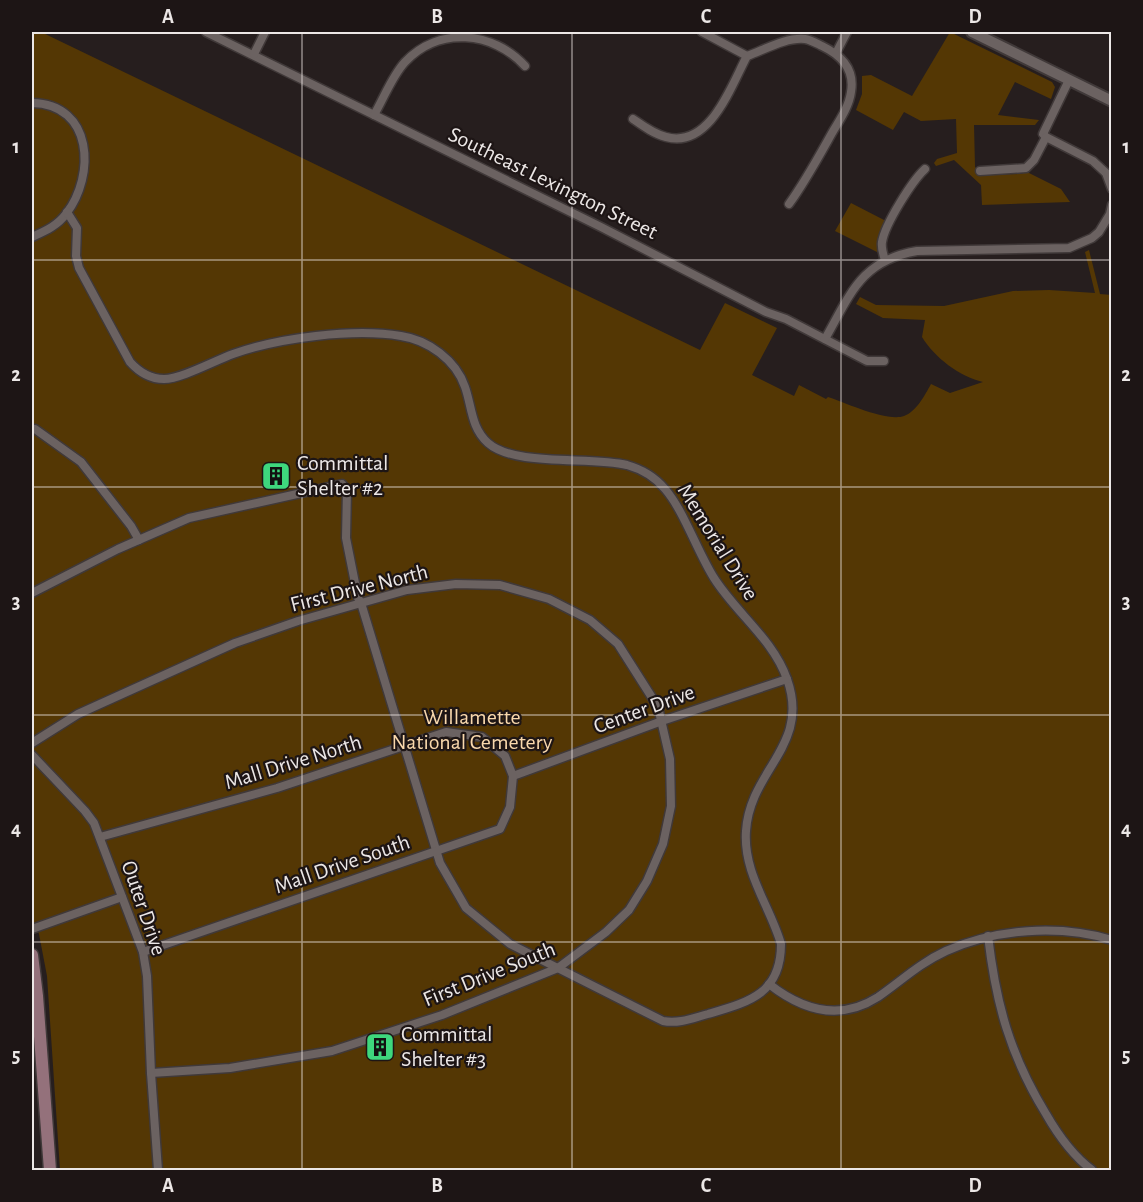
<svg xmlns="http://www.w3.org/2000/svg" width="1143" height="1202" viewBox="0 0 1143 1202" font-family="'Alegreya Sans',sans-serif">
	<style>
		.green { fill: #543704 }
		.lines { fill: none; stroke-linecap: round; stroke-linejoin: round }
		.minor-casing { stroke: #403939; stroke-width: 11 }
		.tertiary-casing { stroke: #403939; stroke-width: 14 }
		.secondary-casing { stroke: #403939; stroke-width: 15 }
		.minor { stroke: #6b6261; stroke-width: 8 }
		.tertiary { stroke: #6b6261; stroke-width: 10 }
		.secondary { stroke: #94717b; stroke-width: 12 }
		.grid { fill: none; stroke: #ece7e6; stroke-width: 1.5; stroke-opacity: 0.55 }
		.labels { text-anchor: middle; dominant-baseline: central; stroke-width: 4.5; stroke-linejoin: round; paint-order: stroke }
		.street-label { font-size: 22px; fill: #ece7e6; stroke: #1d1515 }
		.poi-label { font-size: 22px; fill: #ece7e6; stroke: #1d1515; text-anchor: start }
		.park-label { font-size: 22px; fill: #f9d8ac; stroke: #1d1515 }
		.neatline { fill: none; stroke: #ece7e6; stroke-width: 2 }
		.grid-label { font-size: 20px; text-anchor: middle; font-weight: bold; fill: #ece7e6 }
	</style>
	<rect width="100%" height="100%" fill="#261e1e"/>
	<g class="green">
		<path d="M32,32H41L700,350L725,303L777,328L752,375L794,396L799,385L826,399L828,397C846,403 887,422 904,416C916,412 925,395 931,384L950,393L983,382C959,376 935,358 922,337L925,320L883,318L856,304L860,297L876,305L944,306L1013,291L1049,290L1095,293L1085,252L1089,250L1100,294L1112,295L1111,1170H60L47,976L39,934L32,918Z"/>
		<path d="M950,32L1052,82L1055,87L1051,99L1015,82L998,115L1039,120L1035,125H974L975,167L983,175L1020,174L1027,172L1061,189L1070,202L982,205L981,185L954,160L936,166L934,163L937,159L957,153L956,119L921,121L904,112L893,130L856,110L862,94V76L871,75L912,96Z"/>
		<path d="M851,203L886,221L879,235L877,252L835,231Z"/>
	</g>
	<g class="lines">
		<g class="minor-casing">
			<g id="minor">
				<path d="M206,32L601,227L766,312L786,319L867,361H884"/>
				<path d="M702,32L747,56"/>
				<path d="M836,53L847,32"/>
				<path d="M254,54L265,32"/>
				<path d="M1069,80L1043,134L1046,137L1093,161L1106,173L1112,189"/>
				<path d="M32,103C93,104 96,175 66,214C57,226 45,231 32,237"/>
				<path d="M374,115C384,98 392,76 405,62C439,26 493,31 525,66"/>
				<path d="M633,119C643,126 654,134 666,137C710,149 731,86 747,56C764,50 786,37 805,39C811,40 816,43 822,46C841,55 855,69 851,92C849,107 839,121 832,133C818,158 805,182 789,204"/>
				<path d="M980,171L1026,168L1034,160L1046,137"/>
				<path d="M885,260C883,254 881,248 882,242C885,224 912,181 925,169"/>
				<path d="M825,339C850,295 861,260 917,251L1069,248L1092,238L1099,232L1110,214L1112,205"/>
				<path d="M32,429H35L81,462L131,526L139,540"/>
				<path d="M32,593L118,549L189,518L342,484L347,490L346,538L358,598L361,603L440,863L466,908L510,944L663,1021C679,1024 693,1018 708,1014C749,1002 781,994 781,944C770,906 743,873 746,831C750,769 811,746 787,679C773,639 736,613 714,578C697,551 684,511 665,489C655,477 641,469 627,465C591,456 515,467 488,443C471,428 472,407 465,387C456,360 428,340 401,336C353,328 278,338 233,354C214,361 181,379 164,379C149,379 139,372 130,362L79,268L76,256L77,228L67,212"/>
				<path d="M32,743L78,714L235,643L298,621L407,590L456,584L500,585L549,599L590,620L618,644L658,707L670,759L671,806L663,844L647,881L629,910L606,932L558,968L442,1015L332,1051L230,1068L151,1073"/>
				<path d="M32,755L85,811L94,823L143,952L147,976L151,1073L158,1170"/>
				<path d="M513,776L662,721L787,679"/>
				<path d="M100,837L277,788L446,732L482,737L505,756L513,776L510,807L500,829L143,952"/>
				<path d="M32,929L122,897"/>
				<path d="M988,936C996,1004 1010,1055 1046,1114C1058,1135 1072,1155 1092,1170"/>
				<path d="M769,984C802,1010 839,1022 878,997C901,981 920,963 946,951C996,929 1058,924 1112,940"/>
			</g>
		</g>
		<g class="tertiary-casing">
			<path id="tertiary" d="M972,32L1112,101"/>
		</g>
		<g class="secondary-casing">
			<path id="secondary" d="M32,955L37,996L50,1170"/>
		</g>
		<use href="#minor" class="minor"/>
		<use href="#tertiary" class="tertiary"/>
		<use href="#secondary" class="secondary"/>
	</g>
	<path class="grid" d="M302,32V1170M572,32V1170M841,32V1170M32,260H1112M32,487H1112M32,715H1112M32,942H1112"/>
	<defs>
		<g id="building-square" transform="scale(1.5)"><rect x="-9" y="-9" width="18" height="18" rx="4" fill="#3ed77d" stroke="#1d1515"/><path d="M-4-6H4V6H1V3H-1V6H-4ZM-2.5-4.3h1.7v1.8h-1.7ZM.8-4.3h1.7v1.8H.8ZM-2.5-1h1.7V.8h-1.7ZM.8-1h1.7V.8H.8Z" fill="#111"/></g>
	</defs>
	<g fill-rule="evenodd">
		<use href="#building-square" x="276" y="476"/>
		<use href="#building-square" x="380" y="1047"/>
	</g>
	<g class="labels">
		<g class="street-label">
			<text transform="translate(553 183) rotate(26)">Southeast Lexington Street</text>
			<text transform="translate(718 542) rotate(58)">Memorial Drive</text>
			<text transform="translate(359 588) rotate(-14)">First Drive North</text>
			<text transform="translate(644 709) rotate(-20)">Center Drive</text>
			<text transform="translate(293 762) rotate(-17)">Mall Drive North</text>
			<text transform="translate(342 864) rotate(-19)">Mall Drive South</text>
			<text transform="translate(144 908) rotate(71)">Outer Drive</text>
			<text transform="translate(489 974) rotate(-22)">First Drive South</text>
		</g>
		<g class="poi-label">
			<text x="297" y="463">Committal<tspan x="297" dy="25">Shelter #2</tspan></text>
			<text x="401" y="1034">Committal<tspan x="401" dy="25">Shelter #3</tspan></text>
		</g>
		<g class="park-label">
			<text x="472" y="717">Willamette<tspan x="472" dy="25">National Cemetery</tspan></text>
		</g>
	</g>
	<rect width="1143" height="1202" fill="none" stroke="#1d1515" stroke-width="66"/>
	<rect x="33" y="33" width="1077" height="1136" class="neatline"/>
	<g class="grid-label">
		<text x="168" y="23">A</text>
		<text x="437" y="23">B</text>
		<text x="706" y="23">C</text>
		<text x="975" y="23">D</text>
		<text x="16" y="153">1</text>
		<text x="1126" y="153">1</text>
		<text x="16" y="381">2</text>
		<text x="1126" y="381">2</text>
		<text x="16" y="608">3</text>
		<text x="1126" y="608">3</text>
		<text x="16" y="835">4</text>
		<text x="1126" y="835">4</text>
		<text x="16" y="1062">5</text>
		<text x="1126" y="1062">5</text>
		<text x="168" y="1192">A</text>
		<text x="437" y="1192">B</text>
		<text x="706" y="1192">C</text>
		<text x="975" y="1192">D</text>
	</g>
</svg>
